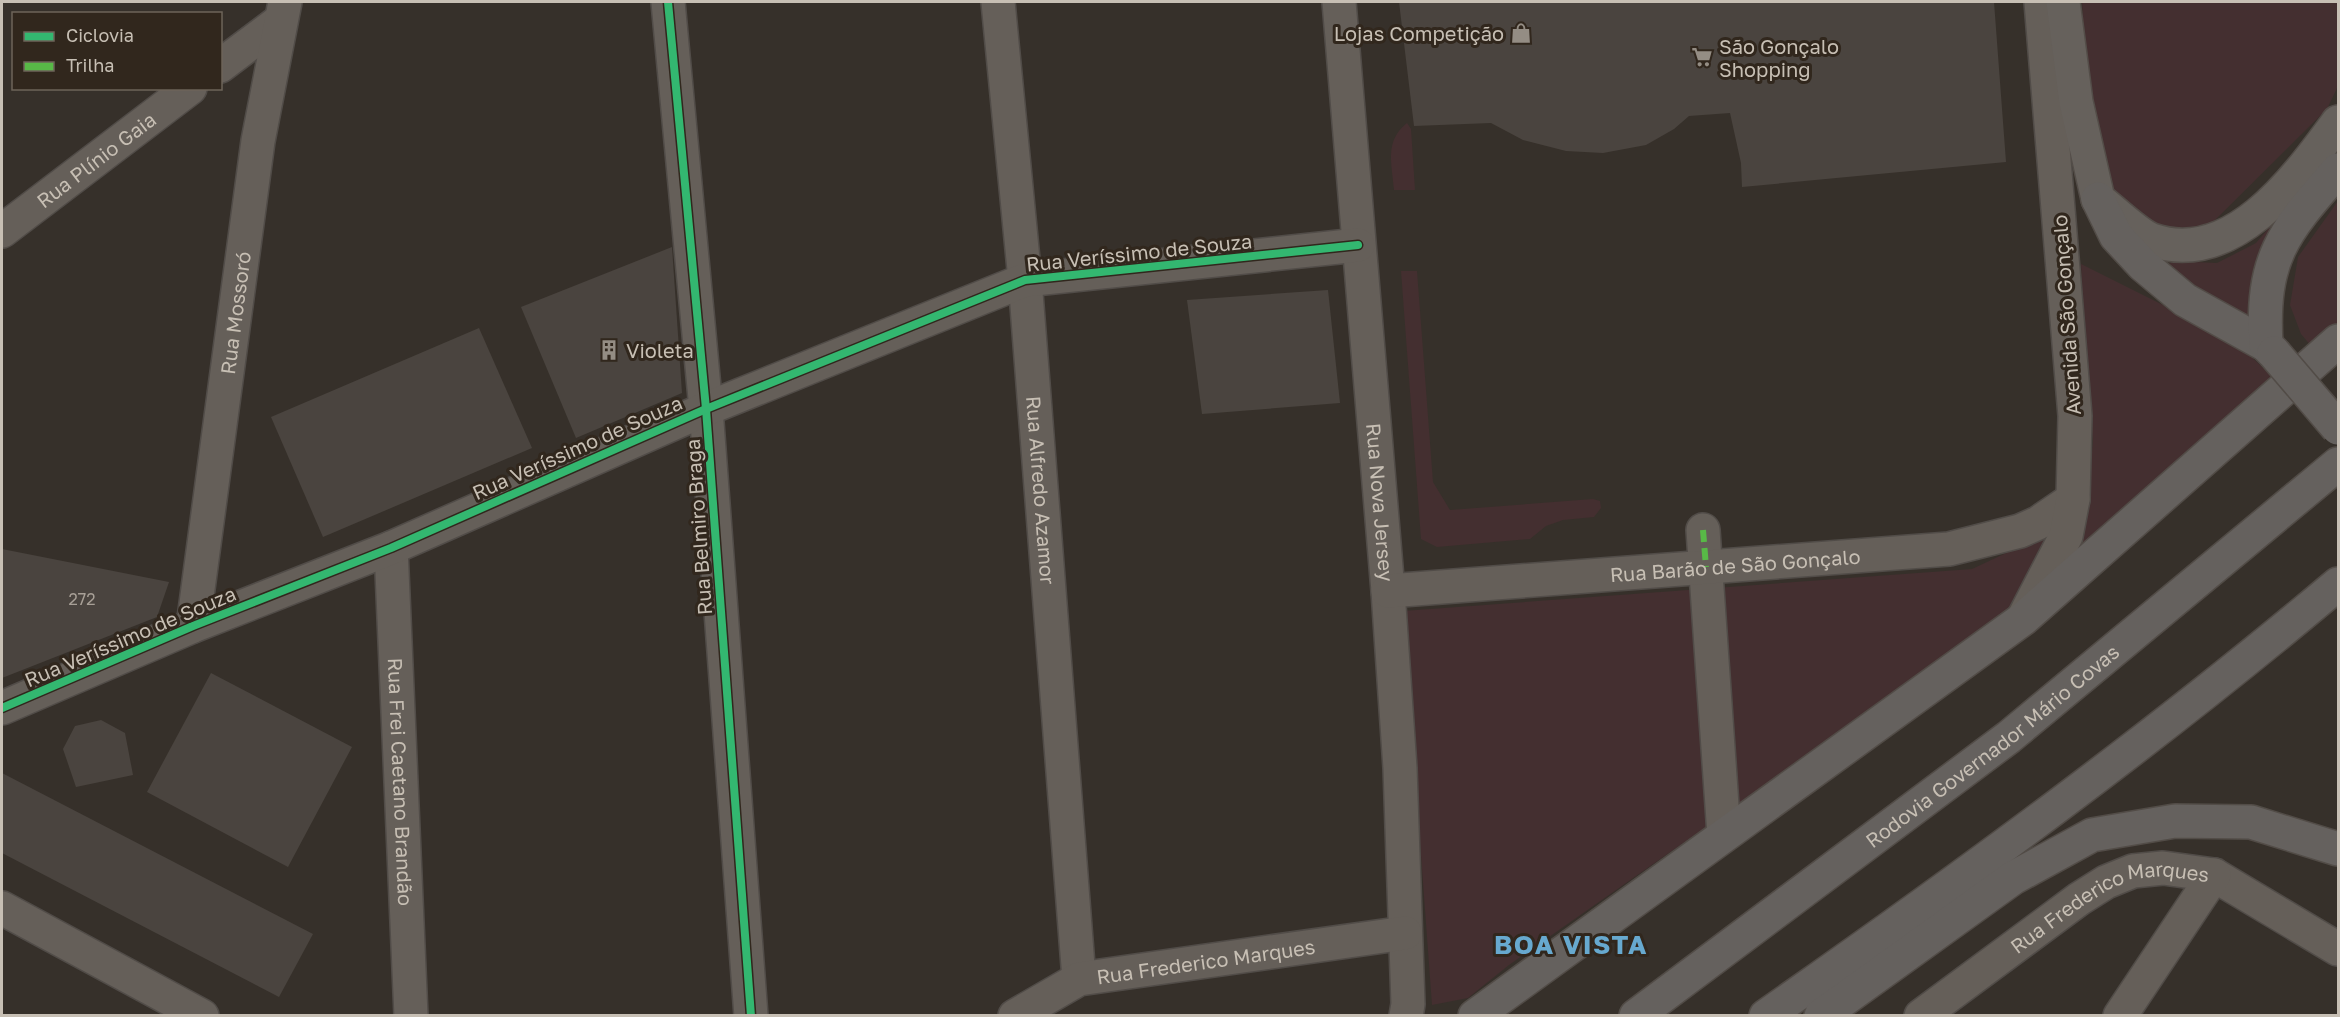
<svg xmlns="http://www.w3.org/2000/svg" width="2340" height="1017" viewBox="0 0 2340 1017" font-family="'Golos Text',sans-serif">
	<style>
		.green { fill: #442f30 }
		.building { fill: #4a443f }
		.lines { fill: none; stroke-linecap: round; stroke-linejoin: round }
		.minor-casing { stroke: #514c48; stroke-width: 36 }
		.major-casing { stroke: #534d48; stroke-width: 36 }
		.highway-casing { stroke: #524c47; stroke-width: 36 }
		.minor { stroke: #655f59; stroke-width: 33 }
		.major { stroke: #66615c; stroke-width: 33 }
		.highway { stroke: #65615e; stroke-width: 33 }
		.highway-bridge-casing { stroke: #524c47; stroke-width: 36; stroke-linecap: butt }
		.highway-bridge { stroke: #65615e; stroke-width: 33 }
		.quiet { stroke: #58b947; stroke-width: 6; stroke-dasharray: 12 6; stroke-linecap: butt }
		.cycleway-casing { stroke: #31271d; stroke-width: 11 }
		.cycleway { stroke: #33b770; stroke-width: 8 }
		.labels { text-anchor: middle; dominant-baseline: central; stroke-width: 6; stroke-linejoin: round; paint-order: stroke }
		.number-label { font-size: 16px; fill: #a8a097 }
		.poi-label { font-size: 20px; fill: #c7bfb4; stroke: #31271d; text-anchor: start }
		.street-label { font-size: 20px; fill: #c7bfb4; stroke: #31271d }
		.district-label { font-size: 26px; font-weight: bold; letter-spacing: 1.5px; fill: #67a9cf; stroke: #31271d }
	</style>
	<rect width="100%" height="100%" fill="#36302a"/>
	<g class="green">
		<path d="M2082,2H2338V86L2327,109L2210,225L2180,233L2142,222L2112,200L2086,75Z"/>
		<path d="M1407,123L1411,129L1415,190H1394C1392,164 1384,141 1407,123Z"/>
		<path d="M2338,201V323L2312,347L2301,334L2290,305L2298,257Z"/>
		<path d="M2285,209L2256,321L2169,273L2166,266L2173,261L2217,263L2256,243Z"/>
		<path d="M2081,264L2233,340L2272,376L2075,554L2088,496L2093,441L2084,347Z"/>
		<path d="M1401,271H1417L1433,482L1450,510L1593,499L1600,501L1601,508L1594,517L1563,520L1546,526L1530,539L1437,547L1421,539Z"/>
		<path d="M2047,534L2011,608L1916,680L1509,965L1468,998L1432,1005L1403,611L1972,569Z"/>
	</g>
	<g class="building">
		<path d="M1399,2H1994L2006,162L1742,187L1741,163L1730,113L1689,116L1674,129L1646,145L1603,153L1566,151L1523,140L1491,123L1414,126Z"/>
		<path d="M672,247L682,393L576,438L521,307Z"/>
		<path d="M1328,290L1340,403L1202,414L1187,300Z"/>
		<path d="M479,328L532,448L323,537L271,417Z"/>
		<path d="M2,549L169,582L157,617L2,678Z"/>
		<path d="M211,673L352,747L288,867L147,792Z"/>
		<path d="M101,720L125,733L133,775L76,787L63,749L75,726Z"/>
		<path d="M2,773L313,934L279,997L2,853Z"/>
	</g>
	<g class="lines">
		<g class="minor-casing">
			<g id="minor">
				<path d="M668,2L706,409L751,1016"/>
				<path id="s1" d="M998,2L1025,280L1079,979"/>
				<path id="s2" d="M1339,2L1388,591L1400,768L1408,1004L1406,1016"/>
				<path d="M220,66L280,21"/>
				<path id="s3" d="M2,231L190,88"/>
				<path d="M1703,530L1724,835"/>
				<path id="s4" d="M391,548L411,1016"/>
				<path id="s5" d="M1388,591L1949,549L2020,531L2038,523L2073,499"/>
				<path d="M2024,617L2066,536L2073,499L2075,416L2041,2"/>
				<path id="s6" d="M193,626L258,141L285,2"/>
				<path d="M2,708L193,626L391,548L706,409L1025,280L1358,245"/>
				<path d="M2,908L202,1016"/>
				<path id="s7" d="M1015,1016L1079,979L1405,933"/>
				<path id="s8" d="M1921,1016L2079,899L2106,882L2133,871L2163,868L2214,875L2338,949"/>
				<path d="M2120,1016L2214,875"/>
			</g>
		</g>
		<g class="major-casing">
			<path id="major" d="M2063,2L2076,102L2098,199C2111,209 2138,235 2152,240C2233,268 2297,178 2338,122"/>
		</g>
		<g class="highway-casing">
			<g id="highway">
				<path d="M2098,199L2116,236L2143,265L2185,300L2266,345L2274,353"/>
				<path d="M2266,345C2261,257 2283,233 2338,170"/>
				<path d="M1475,1016L2023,619L2338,341"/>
				<path id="s9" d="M1636,1016L2009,737L2338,464"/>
				<path d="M1766,1016C1962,879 2155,738 2338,584"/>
				<path d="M1821,1016L2013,878L2092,835L2175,821L2251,822L2338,849"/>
			</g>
		</g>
		<use href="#minor" class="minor"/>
		<use href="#major" class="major"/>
		<use href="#highway" class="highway"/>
		<g class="highway-bridge-casing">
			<path id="highway-bridge" d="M2274,353L2338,428"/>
		</g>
		<use href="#highway-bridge" class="highway-bridge"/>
		<path class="quiet" d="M1703,530L1706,567"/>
		<g class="cycleway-casing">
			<g id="cycleway">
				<path d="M668,2L706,409L751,1016"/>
				<path d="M2,708L193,626L391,548L706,409L1025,280L1358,245"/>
			</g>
		</g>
		<use href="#cycleway" class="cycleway"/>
	</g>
	<defs>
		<g id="shop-bare" transform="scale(1.62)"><path d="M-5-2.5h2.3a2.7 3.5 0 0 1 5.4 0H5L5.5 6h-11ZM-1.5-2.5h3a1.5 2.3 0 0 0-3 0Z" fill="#948d84" stroke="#31271d" stroke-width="2.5" paint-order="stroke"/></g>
		<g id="supermarket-bare" transform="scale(1.62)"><path d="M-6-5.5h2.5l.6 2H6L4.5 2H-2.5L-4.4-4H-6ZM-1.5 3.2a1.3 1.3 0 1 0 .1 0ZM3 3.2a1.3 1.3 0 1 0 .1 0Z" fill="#948d84" stroke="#31271d" stroke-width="2.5" paint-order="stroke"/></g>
		<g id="building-bare" transform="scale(1.62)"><path d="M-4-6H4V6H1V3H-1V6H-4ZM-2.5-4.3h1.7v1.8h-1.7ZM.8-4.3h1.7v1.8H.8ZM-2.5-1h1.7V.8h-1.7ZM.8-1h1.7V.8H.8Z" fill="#948d84" stroke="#31271d" stroke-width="2.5" paint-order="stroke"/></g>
	</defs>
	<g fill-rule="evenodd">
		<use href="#shop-bare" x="1521" y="33"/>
		<use href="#supermarket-bare" x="1702" y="57"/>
		<use href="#building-bare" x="609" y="350"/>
	</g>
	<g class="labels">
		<g class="number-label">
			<text x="82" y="599">272</text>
		</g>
		<g class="poi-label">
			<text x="1504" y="33" text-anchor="end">Lojas Competição</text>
			<text x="1719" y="46">São Gonçalo<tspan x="1719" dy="23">Shopping</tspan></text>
			<text x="626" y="350">Violeta</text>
		</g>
		<g class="street-label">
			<text stroke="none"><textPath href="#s3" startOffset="118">Rua Plínio Gaia</textPath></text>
			<text transform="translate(1139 252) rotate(-6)">Rua Veríssimo de Souza</text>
			<text stroke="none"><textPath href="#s6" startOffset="316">Rua Mossoró</textPath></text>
			<text transform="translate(2066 315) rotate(-94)">Avenida São Gonçalo</text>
			<text transform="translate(577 447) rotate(-24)">Rua Veríssimo de Souza</text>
			<text stroke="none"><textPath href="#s1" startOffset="490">Rua Alfredo Azamor</textPath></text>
			<text stroke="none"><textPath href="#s2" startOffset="502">Rua Nova Jersey</textPath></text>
			<text transform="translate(698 527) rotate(-94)">Rua Belmiro Braga</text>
			<text stroke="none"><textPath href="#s5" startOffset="348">Rua Barão de São Gonçalo</textPath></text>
			<text transform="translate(130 636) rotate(-23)">Rua Veríssimo de Souza</text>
			<text stroke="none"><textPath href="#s9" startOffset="447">Rodovia Governador Mário Covas</textPath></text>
			<text stroke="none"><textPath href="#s4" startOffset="234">Rua Frei Caetano Brandão</textPath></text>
			<text stroke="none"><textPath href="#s8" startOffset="224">Rua Frederico Marques</textPath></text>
			<text stroke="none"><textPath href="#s7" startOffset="202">Rua Frederico Marques</textPath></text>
		</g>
		<g class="district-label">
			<text x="1571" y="944">BOA VISTA</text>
		</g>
	</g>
	<rect width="2340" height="1017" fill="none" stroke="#c7bfb4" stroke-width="6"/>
	<rect x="12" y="12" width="210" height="78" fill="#31271d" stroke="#6d6459" stroke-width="1.5"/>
	<rect x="24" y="32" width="30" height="9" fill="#33b770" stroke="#6d6459" stroke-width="1.5"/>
	<text x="66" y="42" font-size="18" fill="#c7bfb4">Ciclovia</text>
	<rect x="24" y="62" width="30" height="9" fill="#58b947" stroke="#6d6459" stroke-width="1.5"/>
	<text x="66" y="72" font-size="18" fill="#c7bfb4">Trilha</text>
</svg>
